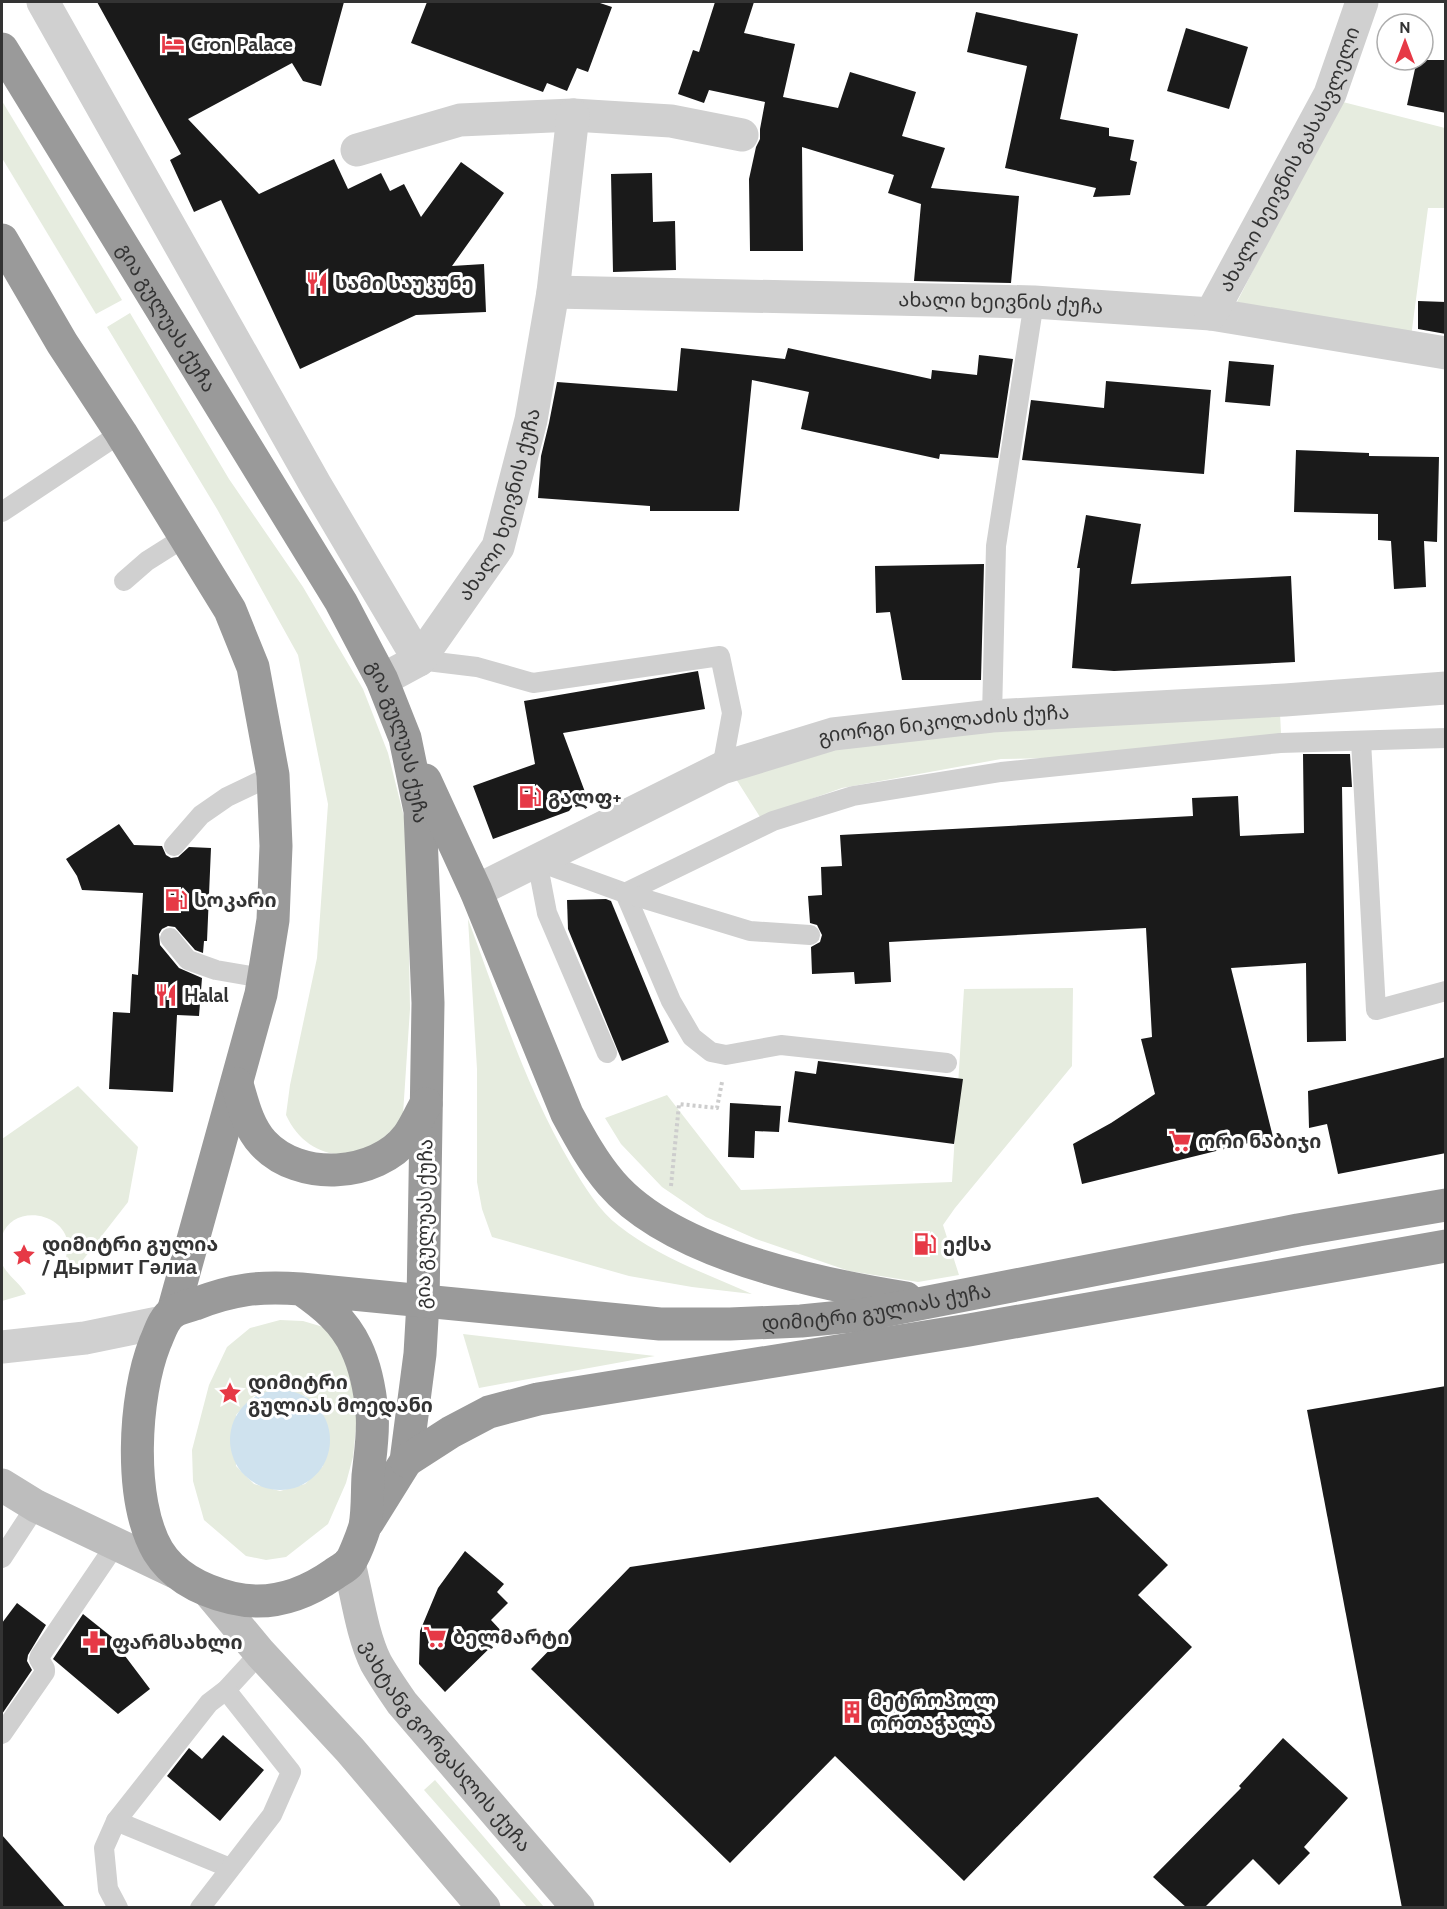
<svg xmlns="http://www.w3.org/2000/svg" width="1447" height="1909" viewBox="0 0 1447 1909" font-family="Cabin,'Noto Sans Georgian',sans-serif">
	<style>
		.green { fill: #e6ecdf; fill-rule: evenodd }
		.water { fill: #cfe2ee }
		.building { fill: #1a1a1a }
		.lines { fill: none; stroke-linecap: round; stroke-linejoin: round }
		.path { stroke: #cdcdcd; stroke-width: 4; stroke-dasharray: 3 3; stroke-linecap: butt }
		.lane { stroke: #d0d0d0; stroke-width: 20 }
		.street { stroke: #d0d0d0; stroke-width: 33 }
		.secondary { stroke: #bdbdbd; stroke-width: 33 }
		.highway { stroke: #9a9a9a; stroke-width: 33 }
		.labels { text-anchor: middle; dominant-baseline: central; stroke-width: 6; stroke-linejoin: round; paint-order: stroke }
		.poi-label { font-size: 20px; font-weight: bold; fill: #333; stroke: #fff; text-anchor: start }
		.street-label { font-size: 20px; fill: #333; stroke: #fff }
	</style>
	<rect width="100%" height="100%" fill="#fff"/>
	<g class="green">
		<path d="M2,101L122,300L96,314L2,158Z"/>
		<path d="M1339,101L1445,128V208H1428L1411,337L1237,302Z"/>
		<path d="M130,313L229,479L303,587L363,689L388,753L407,829L410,1009L403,1114C398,1126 389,1133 379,1141C344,1166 304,1154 286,1115L290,1085L317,958L328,804L298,655L217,509L107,327Z"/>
		<path d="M1280,713L1282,753L1001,759L842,788L760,817L731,771L834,741Z"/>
		<path d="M468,919C499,1003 526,1088 572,1166C585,1187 599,1211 619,1226C658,1257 707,1274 752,1294L692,1287L629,1276L492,1237L482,1209L477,1182V1069Z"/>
		<path d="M1073,988L1072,1066L955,1208L943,1225L959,1275L918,1282L849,1271L756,1239L706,1217L662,1187L621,1144L605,1118L667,1095L741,1190L952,1182L964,989Z"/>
		<path d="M78,1086L138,1147L128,1202L79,1265L66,1259C66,1254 68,1249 68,1244C64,1211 12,1204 2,1236V1139Z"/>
		<path d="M2,1264C8,1276 19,1282 26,1294L2,1301Z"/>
		<path d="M280,1320L303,1321L330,1329L346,1345L357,1418L353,1457L346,1483L328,1524L286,1557L266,1560L246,1556L204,1520L193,1481L192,1450L209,1385L227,1347L250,1328ZM280,1390L305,1396L323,1415V1466L305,1484L280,1491L254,1484L236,1466V1415L254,1396Z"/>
		<path d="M463,1334L655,1356L479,1388Z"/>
		<path d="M435,1780L544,1907H527L424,1790Z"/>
	</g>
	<circle class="water" cx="280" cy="1440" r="50"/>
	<g class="building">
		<path d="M97,2H344L321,86L303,81L292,63L188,119L259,194L334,159L348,189L381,173L390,191L404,184L421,217L461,162L504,193L452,266L484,264L486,312L416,315L300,369L221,200L194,212L170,160L181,154Z"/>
		<path d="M427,2H597L612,7L588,72L577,68L567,91L547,83L543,92L411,43Z"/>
		<path d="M715,2H754L744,33L795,44L783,97L838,108L850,72L916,92L902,136L945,148L931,188L1019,196L1011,283L914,281L921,204L888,193L894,175L802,147L803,251H750L749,179L756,147L760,139V129L765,102L709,90L704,103L678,94L693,50L699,52Z"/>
		<path d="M976,12L1078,34L1060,119L1109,128V136L1134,140L1130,160L1137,162L1130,195L1093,197L1096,188L1005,168L1027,66L967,52Z"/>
		<path d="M1186,28L1248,47L1229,109L1167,91Z"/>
		<path d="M1417,60H1446V113L1407,105Z"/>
		<path d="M652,173L653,222L675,221L676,270L613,272L611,174Z"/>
		<path d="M1418,301L1446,302V334L1418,329Z"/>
		<path d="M681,348L785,359L788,348L931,379L932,370L977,375L979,355L1013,359L998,458L940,454L939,459L801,429L809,392L752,380L739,511H650V506L538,498L541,456L549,423L557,382L677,391Z"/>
		<path d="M1229,361L1274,365L1270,406L1225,402Z"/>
		<path d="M1106,381L1211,390L1204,474L1022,460L1031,400L1104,408Z"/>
		<path d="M1296,450L1369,453V456L1439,457L1437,542L1424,541L1426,587L1394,589L1391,541L1378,540V514L1294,512Z"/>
		<path d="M1086,515L1141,524L1131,584L1291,576L1295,662L1114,671L1072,668L1080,568H1077Z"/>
		<path d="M984,564L981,680H902L890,612L876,613L875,566Z"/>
		<path d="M698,671L705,709L563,733L585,792L569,811L493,839L473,786L535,764L524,701Z"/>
		<path d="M1303,754H1350L1352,787H1342L1346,1041L1307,1042L1306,963L1231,968L1273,1137L1082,1184L1073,1144L1111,1123L1155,1094L1141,1039L1152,1037L1146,928L889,942L891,982L855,984L854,972L812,974L811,947L820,942L822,935L817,925L810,923L808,896L822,895L821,867L842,866L840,835L1193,816L1192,798L1238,796L1240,836L1304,833Z"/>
		<path d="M119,824L134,845L162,846L166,855L171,858L178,857L189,847L211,848L207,941H204L203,953L195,950L175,927L168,926L162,929L159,934L160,945L179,968L202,978L199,1016L177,1015L173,1092L109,1089L113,1012L130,1013L132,974L138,975L143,893L82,890L77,876L66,859Z"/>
		<path d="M606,899L611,901L669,1042L622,1061L568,929L567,900Z"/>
		<path d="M1446,1057V1153L1338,1174L1327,1124L1309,1128L1308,1091Z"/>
		<path d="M818,1061L963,1079L954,1144L788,1122L795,1071L816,1074Z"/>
		<path d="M730,1103L781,1106L779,1132L755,1131L754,1158L728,1157Z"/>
		<path d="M1446,1386V1908H1402L1307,1410Z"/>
		<path d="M1098,1497L1168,1565L1138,1595L1192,1647L964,1881L835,1756L730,1863L531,1669L630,1567Z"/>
		<path d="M465,1551L504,1584L497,1592L508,1603L491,1620L504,1634L445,1692L419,1664L420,1631L438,1588Z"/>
		<path d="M17,1603L46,1625L28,1655L27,1661L32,1670L2,1714V1623Z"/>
		<path d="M83,1614L118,1642L116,1644L150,1689L118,1714L53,1659Z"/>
		<path d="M223,1735L264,1770L220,1821L167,1776L189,1748L202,1759Z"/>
		<path d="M1283,1738L1348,1798L1304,1847L1310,1853L1279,1885L1253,1859L1204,1908H1187L1153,1877L1241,1788L1239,1786Z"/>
		<path d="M2,1835L66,1908H2Z"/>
	</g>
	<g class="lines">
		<path class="path" d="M671,1186L679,1104L717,1108L722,1082"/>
		<g class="lane">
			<path d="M2,512L121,433"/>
			<path d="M124,581L147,561L185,537"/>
			<path d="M419,660L477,667L533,683L720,656L732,713L722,768"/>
			<path d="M992,716L996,546L1034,302"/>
			<path d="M1361,741L1376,1010L1446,991"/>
			<path d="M174,846L201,815L227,797L273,775"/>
			<path d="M537,861L625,893L773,821L853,796L1001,772L1280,743L1446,738"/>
			<path d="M537,861L547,913L607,1053"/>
			<path d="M625,893L671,1001L692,1037L711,1052L726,1055L781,1045L947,1063"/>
			<path d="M625,893L750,931L810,935"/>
			<path d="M170,938L188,960L216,970L263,978"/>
			<path d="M2,1558L36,1506"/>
			<path d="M2,1734L45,1672V1669L39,1659L40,1656L116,1544"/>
			<path d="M116,1821L230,1868"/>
			<path d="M118,1908L108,1889L104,1848L116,1821L209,1703L226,1690L260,1653"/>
			<path d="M200,1908L272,1815L291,1772L226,1690"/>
		</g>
		<g class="street">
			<path d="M43,2L315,484L419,660"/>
			<path d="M357,150L460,120L573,115L671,121L742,135"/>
			<path id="s1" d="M553,292L1034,302L1211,314L1446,353"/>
			<path id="s2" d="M1211,314L1330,94L1362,2"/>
			<path id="s3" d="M382,680L419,660L498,547L531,420L553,292L573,115"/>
			<path id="s4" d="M476,891L722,768L833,734L992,716L1285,700L1446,688"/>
			<path d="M2,1347L85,1338L163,1322"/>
		</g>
		<g class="secondary">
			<path d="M2,1485L36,1506L175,1572"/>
			<path id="s5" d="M349,1563C357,1595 362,1635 376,1663C384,1677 393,1690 402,1703L578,1908"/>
			<path d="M209,1592L260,1653L350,1750L484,1908"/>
		</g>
		<g class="highway">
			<path id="s6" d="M2,49L341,602L382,680L405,738L420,811L428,1003L423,1302L420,1354L406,1461L368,1522"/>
			<path d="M2,240L62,343L121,433L230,610L253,667L273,775L276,846L273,920L261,994L173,1312"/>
			<path d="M425,780L476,891L567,1114C580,1138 593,1162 611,1183C672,1254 818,1284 906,1298"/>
			<path d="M237,1084C243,1104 248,1127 263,1143C299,1182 376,1178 408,1136C415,1126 420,1114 426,1104"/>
			<path id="s7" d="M301,1289C324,1305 344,1321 356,1347C366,1368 370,1390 372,1413C374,1433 370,1456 368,1476C367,1492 368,1510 365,1526C363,1533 354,1558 349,1563C346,1567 338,1571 334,1574C304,1595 269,1607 232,1598C203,1591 174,1577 158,1551C128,1500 134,1396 155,1343C160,1332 163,1319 173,1312C179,1308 188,1306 195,1304C234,1289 259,1286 301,1289L660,1324H730L801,1321L862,1315L1298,1230L1446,1205"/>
			<path d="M406,1461L451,1432L489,1412L538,1399L969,1330L1446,1246"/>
		</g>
	</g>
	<defs>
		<g id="hotel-bare" transform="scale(1.8)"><path d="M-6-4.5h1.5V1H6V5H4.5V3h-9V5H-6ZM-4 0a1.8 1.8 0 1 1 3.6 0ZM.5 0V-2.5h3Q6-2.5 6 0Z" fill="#e63946" stroke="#fff" stroke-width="2.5" paint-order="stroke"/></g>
		<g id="restaurant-bare" transform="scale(1.8)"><path d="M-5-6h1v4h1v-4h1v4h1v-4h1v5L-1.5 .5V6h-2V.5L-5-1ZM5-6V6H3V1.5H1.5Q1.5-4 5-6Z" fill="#e63946" stroke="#fff" stroke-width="2.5" paint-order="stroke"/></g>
		<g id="fuel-bare" transform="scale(1.8)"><path d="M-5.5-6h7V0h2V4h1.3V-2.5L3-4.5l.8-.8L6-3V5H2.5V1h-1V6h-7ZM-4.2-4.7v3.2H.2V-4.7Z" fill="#e63946" stroke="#fff" stroke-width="2.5" paint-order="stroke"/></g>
		<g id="supermarket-bare" transform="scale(1.8)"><path d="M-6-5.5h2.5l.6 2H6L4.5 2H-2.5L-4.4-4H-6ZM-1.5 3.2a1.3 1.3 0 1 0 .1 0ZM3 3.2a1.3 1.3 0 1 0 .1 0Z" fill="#e63946" stroke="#fff" stroke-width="2.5" paint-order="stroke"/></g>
		<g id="sight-bare" transform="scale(1.8)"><path d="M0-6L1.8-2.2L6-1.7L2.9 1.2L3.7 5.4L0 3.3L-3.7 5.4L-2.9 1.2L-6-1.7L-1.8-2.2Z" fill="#e63946" stroke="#fff" stroke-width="2.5" paint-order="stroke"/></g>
		<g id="pharmacy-bare" transform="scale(1.8)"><path d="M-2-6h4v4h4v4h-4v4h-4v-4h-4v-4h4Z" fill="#e63946" stroke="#fff" stroke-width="2.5" paint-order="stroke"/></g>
		<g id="building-bare" transform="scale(1.8)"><path d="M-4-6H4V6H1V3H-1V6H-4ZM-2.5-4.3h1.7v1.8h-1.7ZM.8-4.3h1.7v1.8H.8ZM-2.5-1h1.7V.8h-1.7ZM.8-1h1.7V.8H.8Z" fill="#e63946" stroke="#fff" stroke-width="2.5" paint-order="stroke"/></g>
	</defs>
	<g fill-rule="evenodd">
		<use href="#hotel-bare" x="173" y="44"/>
		<use href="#restaurant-bare" x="317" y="283"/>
		<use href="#fuel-bare" x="530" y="797"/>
		<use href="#fuel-bare" x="176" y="900"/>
		<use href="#restaurant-bare" x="166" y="995"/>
		<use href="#supermarket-bare" x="1180" y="1141"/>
		<use href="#fuel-bare" x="925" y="1244"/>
		<use href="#sight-bare" x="24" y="1255"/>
		<use href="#sight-bare" x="230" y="1393"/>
		<use href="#supermarket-bare" x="435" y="1637"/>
		<use href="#pharmacy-bare" x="94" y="1642"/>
		<use href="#building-bare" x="852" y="1712"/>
	</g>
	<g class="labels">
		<g class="poi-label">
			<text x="191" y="44">Cron Palace</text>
			<text x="335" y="283">სამი საუკუნე</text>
			<text x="548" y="797">გალფ+</text>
			<text x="194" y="900">სოკარი</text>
			<text x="184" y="995">Halal</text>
			<text x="1198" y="1141">ორი ნაბიჯი</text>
			<text x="42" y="1244">დიმიტრი გულია<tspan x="42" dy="23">/ Дырмит Гәлиа</tspan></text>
			<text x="943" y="1244">ექსა</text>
			<text x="248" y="1382">დიმიტრი<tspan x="248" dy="23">გულიას მოედანი</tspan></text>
			<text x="453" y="1637">ბელმარტი</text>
			<text x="112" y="1642">ფარმსახლი</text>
			<text x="870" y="1700">მეტროპოლ<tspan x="870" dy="23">ორთაჭალა</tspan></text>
		</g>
		<g class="street-label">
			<text stroke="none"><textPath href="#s2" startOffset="174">ახალი ხეივნის გასასვლელი</textPath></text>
			<text stroke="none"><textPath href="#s1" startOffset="448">ახალი ხეივნის ქუჩა</textPath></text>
			<text stroke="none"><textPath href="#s6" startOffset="315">გია გულუას ქუჩა</textPath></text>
			<text stroke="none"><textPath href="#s3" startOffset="220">ახალი ხეივნის ქუჩა</textPath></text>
			<text stroke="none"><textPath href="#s4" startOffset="502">გიორგი ნიკოლაძის ქუჩა</textPath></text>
			<text stroke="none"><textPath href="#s6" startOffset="801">გია გულუას ქუჩა</textPath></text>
			<text transform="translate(424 1224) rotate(-89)">გია გულუას ქუჩა</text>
			<text stroke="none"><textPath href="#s7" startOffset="1479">დიმიტრი გულიას ქუჩა</textPath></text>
			<text stroke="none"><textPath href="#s5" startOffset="212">ვახტანგ გორგასლის ქუჩა</textPath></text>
		</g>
	</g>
	<rect width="1447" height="1909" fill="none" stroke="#333333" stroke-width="6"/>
	<g transform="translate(1405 42)"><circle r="28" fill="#ffffff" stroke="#adadad" stroke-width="1.5"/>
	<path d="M0-4.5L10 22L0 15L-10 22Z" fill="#e63946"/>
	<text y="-9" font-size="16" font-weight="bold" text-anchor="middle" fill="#333333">N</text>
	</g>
</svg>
